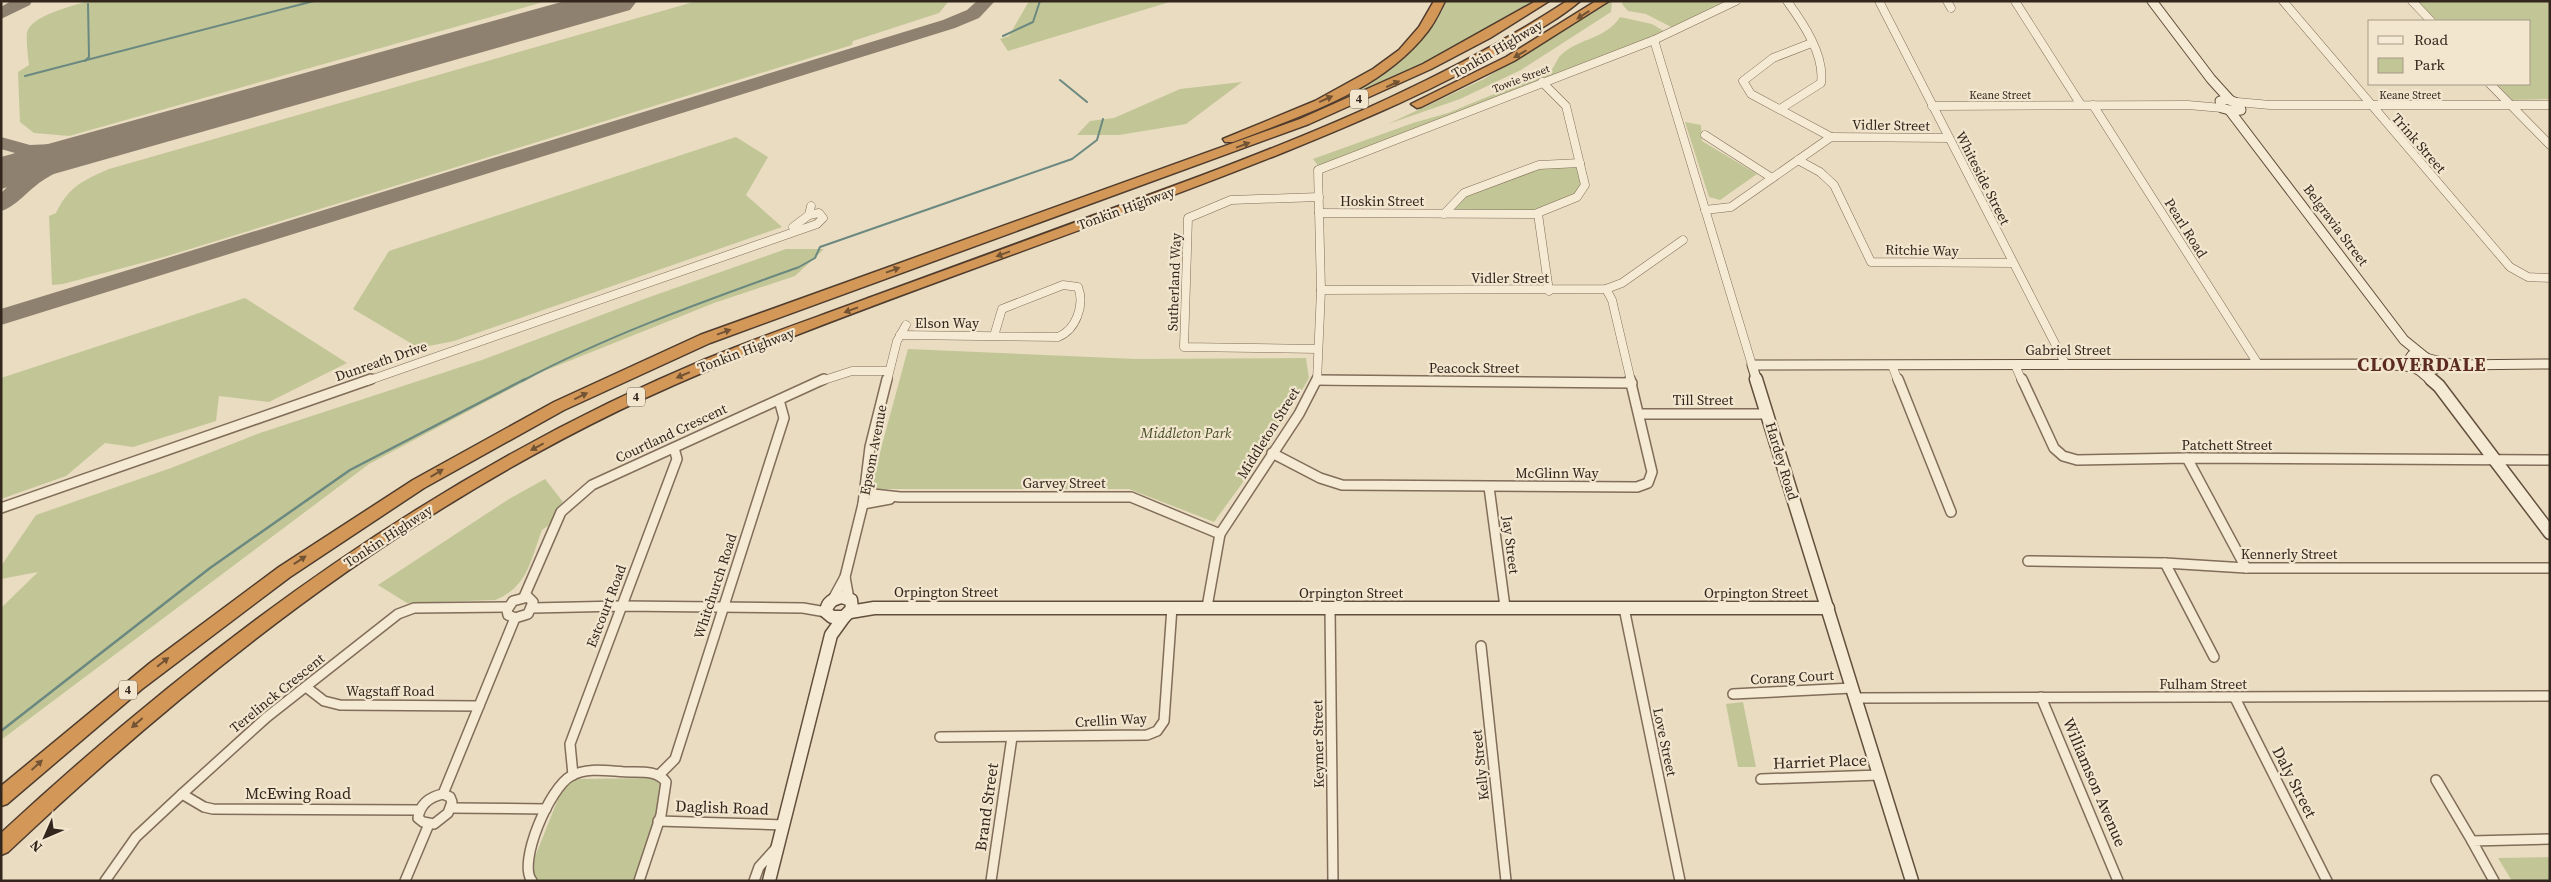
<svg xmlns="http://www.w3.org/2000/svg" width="2551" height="882" viewBox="0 0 2551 882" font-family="'Source Serif 4',serif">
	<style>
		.green { fill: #c2c696 }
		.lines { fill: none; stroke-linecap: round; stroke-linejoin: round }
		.stream-far1 { stroke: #6b8980; stroke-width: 2 }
		.stream { stroke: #6b8980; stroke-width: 2.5 }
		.taxiway { fill: #8e816f; fill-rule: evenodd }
		.runway { fill: #8e816f; fill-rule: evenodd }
		.street-far1-casing { stroke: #816d5a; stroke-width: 9 }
		.street-casing { stroke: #816d5a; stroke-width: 12 }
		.secondary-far1-casing { stroke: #634f3d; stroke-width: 11 }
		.secondary-casing { stroke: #634f3d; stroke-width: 15 }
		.highway-casing { stroke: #4f3c2e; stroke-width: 3 }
		.street-far1 { stroke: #f5ead3; stroke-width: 8 }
		.street { stroke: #f5ead3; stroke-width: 9 }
		.secondary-far1 { stroke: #f5ead3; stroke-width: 9 }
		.secondary { stroke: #f5ead3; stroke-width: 12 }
		.highway { fill: #d39757; fill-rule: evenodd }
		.oneway { fill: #725334 }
		.labels { text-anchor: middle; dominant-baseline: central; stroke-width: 4.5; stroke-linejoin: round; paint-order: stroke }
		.far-street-label { font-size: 11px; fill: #32261d; stroke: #f2e6cf }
		.shield { fill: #f2e6cf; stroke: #6c6052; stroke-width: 1 }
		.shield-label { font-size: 12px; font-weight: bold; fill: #32261d }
		.street-label { font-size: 14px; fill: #32261d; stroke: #f2e6cf }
		.park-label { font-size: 14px; font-style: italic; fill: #444d25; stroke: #f2e6cf }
		.near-street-label { font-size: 16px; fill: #32261d; stroke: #f2e6cf }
		.district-label { font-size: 19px; font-weight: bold; letter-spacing: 1px; fill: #5b2a20; stroke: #f2e6cf }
	</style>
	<rect width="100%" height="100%" fill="#e9dcc1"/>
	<g class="green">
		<path d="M89,1H547L69,136L34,133L20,122L18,72L29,65C28,55 26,43 27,33C29,16 75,5 89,1Z"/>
		<path d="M697,1H949L939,13L853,41L852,45L164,257L63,284L52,285L49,216L56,213C69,186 84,180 109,169Z"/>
		<path d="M1029,1H1173L1008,51L1000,39L1009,36Z"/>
		<path d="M1447,1H1534L1448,53L1340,102L1337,99C1381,78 1427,48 1447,1Z"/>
		<path d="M1607,1H1612L1611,12L1521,70L1460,99L1388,124L1484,79Z"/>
		<path d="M1624,1H1736L1675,29L1646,14L1628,11L1622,4Z"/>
		<path d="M2418,1H2550V99L2512,100L2497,84H2530V21H2437Z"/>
		<path d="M1620,17L1652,24L1667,33L1320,168L1313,159L1413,123L1448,113L1548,72C1556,68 1555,60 1562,54C1580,38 1606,39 1620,17Z"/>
		<path d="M1242,82L1186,124L1119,135H1077L1090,121L1114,118L1180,89Z"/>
		<path d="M1685,122L1701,125L1702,141L1757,174L1720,200L1709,197Z"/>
		<path d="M736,137L768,157L746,195L782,227L454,341L419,348L353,309L389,251Z"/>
		<path d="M1580,163L1583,191L1538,213L1444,214L1458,197L1539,165Z"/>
		<path d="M786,249H824L795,276L714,303L544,371L369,464L1,740V608L38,572L1,579V566L36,515L171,468L260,433L482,360L644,299Z"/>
		<path d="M245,298L347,363L269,402L219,396L216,421L133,447L105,443L66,476L1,499V378Z"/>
		<path d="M908,349L1136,359L1306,358L1309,378L1265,452L1214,522L1129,489H870Z"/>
		<path d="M545,479L563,502L548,526L542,530C530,561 528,587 495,600L407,603L378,585L509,499Z"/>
		<path d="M1743,702L1756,767H1738L1726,704Z"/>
		<path d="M651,778L661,784L663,793L635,881L537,880L534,873L533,862L562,789L577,779Z"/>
		<path d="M2550,857V881H2512L2498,858Z"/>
	</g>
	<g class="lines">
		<g class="stream-far1">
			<path d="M1003,36L1033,22L1040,1"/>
			<path d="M85,61L89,57L88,4"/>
			<path d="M25,76L314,1"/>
			<path d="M1060,80L1087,102"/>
			<path d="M522,381C611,334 705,301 799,267L815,258L820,247L1072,159L1097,140L1103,119"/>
		</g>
		<path class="stream" d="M1,731L210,568L350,470L525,379"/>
		<g class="taxiway">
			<path d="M11,1H32L30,5L1,19V7Z"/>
			<path d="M977,1H995L979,18L955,28L1,325V309L943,20L967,10Z"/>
			<path d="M110,136L117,138L120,142L117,146C92,156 67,165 45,179C31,187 15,208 1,211V193C17,176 38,166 58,156L29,157L1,149V137L30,145L76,143L83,145Z"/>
		</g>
		<path class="runway" d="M565,1H637L630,10L1,189V157Z"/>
		<g class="street-far1-casing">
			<g id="street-far1">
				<path d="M1879,1L2066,365"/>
				<path d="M1947,1L1951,8"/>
				<path d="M2015,1L2081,105"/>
				<path d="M2283,1L2510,267L2528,277L2550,278"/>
				<path d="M2412,1L2431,21"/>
				<path d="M1654,40L1752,365"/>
				<path d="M1809,44L1773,58L1743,81L1751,94L1831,137"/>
				<path d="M2490,84L2550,145"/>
				<path d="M2237,102L2270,105H2550"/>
				<path d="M2093,105L2258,364"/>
				<path d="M1932,106L2188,105L2222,108"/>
				<path d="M1780,109L1821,83C1825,55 1803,23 1787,1"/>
				<path d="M1705,135L1772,178"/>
				<path d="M1798,160L1820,172L1834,185L1871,262L2012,263"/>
				<path d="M1705,210L1731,207L1831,137L1949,138"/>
				<path d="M1319,213L1535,214L1577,197L1585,185L1566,106L1542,82"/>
				<path d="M1444,214L1464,193L1539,165L1580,163"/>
				<path d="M1538,214L1549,291"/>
				<path d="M793,227L809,215L811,206"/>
				<path d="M1606,289L1612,300L1631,381"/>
				<path d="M1321,290L1606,289L1622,283L1683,240"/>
				<path d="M900,335L1058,337C1076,330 1085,305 1078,287L1063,285L1002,309L994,336"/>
				<path d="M1318,349L1184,347L1188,218L1231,200L1319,197"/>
				<path d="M1892,365L1898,381"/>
				<path d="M2015,365L2022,381"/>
				<path d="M1317,380L1372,381"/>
				<path d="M367,381L817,224L823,218L819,213L809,215"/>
				<path d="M821,381L852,371H889"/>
				<path d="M887,381L897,341L906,325"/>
				<path d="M1317,381L1321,290L1318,170L1654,40L1736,1"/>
			</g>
		</g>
		<g class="street-casing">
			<g id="street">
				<path d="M1898,379L1951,512"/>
				<path d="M2022,379L2054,448L2063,456L2077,460L2187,458L2550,460"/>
				<path d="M1317,380L1632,383"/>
				<path d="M1639,414H1768"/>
				<path d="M1272,453L1320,478L1342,485L1637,487L1648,483L1652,472L1630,379"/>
				<path d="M2187,458L2246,568"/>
				<path d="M1489,487L1505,607"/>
				<path d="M864,493L900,497H1131L1220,534"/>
				<path d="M863,504L890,499"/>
				<path d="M1,508L371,379"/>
				<path d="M2028,561L2165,563L2246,568H2550"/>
				<path d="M2165,563L2214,657"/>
				<path d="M845,577L849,599"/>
				<path d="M524,597L561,512L592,485L824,379"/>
				<path d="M528,597L533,602L528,614L515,618L508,615L507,610L513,601Z"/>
				<path d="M833,599L845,577L863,504L870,447L887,379"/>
				<path d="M1207,607L1220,534L1299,414L1317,379"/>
				<path d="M533,608L621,606L803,608L826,612"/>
				<path d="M1330,608L1333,881"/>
				<path d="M1624,608L1680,881"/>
				<path d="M1481,646L1506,881"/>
				<path d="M306,687L324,701L340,705L479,706"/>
				<path d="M1733,694L1852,688"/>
				<path d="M2041,697L2118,881"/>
				<path d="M1856,698L2550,696"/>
				<path d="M2235,698L2327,881"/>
				<path d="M940,737L1147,735L1157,731L1164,721L1172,607"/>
				<path d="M573,775L570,744L677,459L674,448"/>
				<path d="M659,775L675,759L784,418L779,400"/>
				<path d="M1761,779L1880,775"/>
				<path d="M2436,780L2472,841"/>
				<path d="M182,794L204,807L213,809L418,810"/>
				<path d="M443,794L515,618"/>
				<path d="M443,794L450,797L452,802L448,813L434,824L423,822L418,818C420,804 429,797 443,794Z"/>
				<path d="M451,808L546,809"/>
				<path d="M658,821L784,825"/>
				<path d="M105,881L136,837L182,794L267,717L398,614L414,608L507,607"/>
				<path d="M405,881L429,824"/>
				<path d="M532,881C517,863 550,787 571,776C589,766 612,772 631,772C643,772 658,771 666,782L661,815L639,881"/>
				<path d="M754,881L759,867L776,848"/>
				<path d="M991,881L1012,737"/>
				<path d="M2494,881L2472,841L2550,839"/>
			</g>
		</g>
		<g class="secondary-far1-casing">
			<g id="secondary-far1">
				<path d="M2152,1L2211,79L2230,100"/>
				<path d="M2227,99L2239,104L2241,110L2233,111L2222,108L2220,101Z"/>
				<path d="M2230,111L2404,340L2425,357"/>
				<path d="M2412,355C2423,355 2432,358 2435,369C2424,374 2415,370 2408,361Z"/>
				<path d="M2429,359L2455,365L2550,364"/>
				<path d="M2419,370L2432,381"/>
				<path d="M1757,381L1752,365L2384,364L2414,367"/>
			</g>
		</g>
		<g class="secondary-casing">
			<g id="secondary">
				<path d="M1756,379L1912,881"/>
				<path d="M2431,379L2439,386L2550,533"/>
				<path d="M842,597L851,600L852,609L844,617H832L826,612C827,602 833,599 842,597Z"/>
				<path d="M850,612L874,608H1828"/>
				<path d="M769,881L831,635L844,617"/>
			</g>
		</g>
		<g class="highway-casing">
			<g id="highway">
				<path d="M1434,1H1445C1440,11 1435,22 1428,31C1381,92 1302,115 1233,142H1225L1223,139L1315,101L1373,69L1399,50L1419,27Z"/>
				<path d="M1536,1H1549L1490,38L1431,69L1309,124L710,343L564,410L424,488L290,577L142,689L7,804L1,806V786L150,663L279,567L413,480L554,402L700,335L1300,119L1423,64Z"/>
				<path d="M1567,1H1580C1560,18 1535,32 1512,45C1439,88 1361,121 1282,153C1100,226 913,287 731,361C455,471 222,650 8,852L1,855V833C212,638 439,471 706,359C761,336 818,317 874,296C984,256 1094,216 1203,175C1330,127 1453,75 1567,1Z"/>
				<path d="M1596,1H1609L1514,61L1421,107L1417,108L1411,104L1506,57Z"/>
			</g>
		</g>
		<use href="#street-far1" class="street-far1"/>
		<use href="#street" class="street"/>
		<use href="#secondary-far1" class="secondary-far1"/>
		<use href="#secondary" class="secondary"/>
		<use href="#highway" class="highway"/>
	</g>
	<defs><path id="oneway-solid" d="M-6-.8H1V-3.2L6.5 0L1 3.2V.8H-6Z" transform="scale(1.25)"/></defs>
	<g class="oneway">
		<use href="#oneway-solid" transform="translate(1583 15) rotate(147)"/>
		<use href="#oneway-solid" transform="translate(1520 54) rotate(150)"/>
		<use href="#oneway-solid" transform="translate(1393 84) rotate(-24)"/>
		<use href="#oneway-solid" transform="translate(1326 99) rotate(-24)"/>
		<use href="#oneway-solid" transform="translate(1243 145) rotate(-20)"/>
		<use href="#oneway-solid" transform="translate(1003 254) rotate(160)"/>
		<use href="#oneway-solid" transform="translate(893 270) rotate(-20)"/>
		<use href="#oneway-solid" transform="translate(851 310) rotate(160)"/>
		<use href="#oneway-solid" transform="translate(724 332) rotate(-20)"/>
		<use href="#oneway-solid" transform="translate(683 375) rotate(157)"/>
		<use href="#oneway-solid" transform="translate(581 396) rotate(-26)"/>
		<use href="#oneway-solid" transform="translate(537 447) rotate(152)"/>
		<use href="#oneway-solid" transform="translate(437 473) rotate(-31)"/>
		<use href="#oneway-solid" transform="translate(300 560) rotate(-34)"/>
		<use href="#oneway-solid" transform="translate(163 662) rotate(-38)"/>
		<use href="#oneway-solid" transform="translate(137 723) rotate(139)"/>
		<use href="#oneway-solid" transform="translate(37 765) rotate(-43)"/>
	</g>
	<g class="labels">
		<g class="far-street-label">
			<text transform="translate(1521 79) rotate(-21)">Towie Street</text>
			<text x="2000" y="95">Keane Street</text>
			<text x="2410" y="95">Keane Street</text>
		</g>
		<g class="shield">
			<rect x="1350" y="89.5" width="18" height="19" rx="4"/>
			<rect x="627" y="387.5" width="18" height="19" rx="4"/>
			<rect x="119" y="680.5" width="18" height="19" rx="4"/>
		</g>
		<g class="shield-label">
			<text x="1359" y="99">4</text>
			<text x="636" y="397">4</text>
			<text x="128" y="690">4</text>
		</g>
		<g class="street-label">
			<text transform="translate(1497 49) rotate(-30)">Tonkin Highway</text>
			<text transform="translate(1891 125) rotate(1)">Vidler Street</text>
			<text transform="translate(2419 143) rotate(49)">Trink Street</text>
			<text transform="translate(1983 178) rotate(63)">Whiteside Street</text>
			<text x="1382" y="201">Hoskin Street</text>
			<text transform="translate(1126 208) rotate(-20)">Tonkin Highway</text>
			<text transform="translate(2336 225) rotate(53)">Belgravia Street</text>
			<text transform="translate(2186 228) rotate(58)">Pearl Road</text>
			<text transform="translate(1922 250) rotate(1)">Ritchie Way</text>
			<text x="1510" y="278">Vidler Street</text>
			<text transform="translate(1174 282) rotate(-88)">Sutherland Way</text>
			<text x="947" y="323">Elson Way</text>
			<text transform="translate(746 350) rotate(-21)">Tonkin Highway</text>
			<text x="2068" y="350">Gabriel Street</text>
			<text transform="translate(381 361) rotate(-19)">Dunreath Drive</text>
			<text x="1474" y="368">Peacock Street</text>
			<text x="1703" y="400">Till Street</text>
			<text transform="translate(671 433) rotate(-25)">Courtland Crescent</text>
			<text transform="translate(1268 433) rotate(-58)">Middleton Street</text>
			<text x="2227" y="445">Patchett Street</text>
			<text transform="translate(873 450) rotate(-79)">Epsom Avenue</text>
			<text transform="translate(1782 461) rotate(73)">Hardey Road</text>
			<text x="1557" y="473">McGlinn Way</text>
			<text x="1064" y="483">Garvey Street</text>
			<text transform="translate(388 536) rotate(-33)">Tonkin Highway</text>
			<text transform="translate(1511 545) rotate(83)">Jay Street</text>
			<text x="2289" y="554">Kennerly Street</text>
			<text transform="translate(715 586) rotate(-72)">Whitchurch Road</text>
			<text x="946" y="592">Orpington Street</text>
			<text x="1351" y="593">Orpington Street</text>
			<text x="1756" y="593">Orpington Street</text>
			<text transform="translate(606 606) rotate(-69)">Estcourt Road</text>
			<text transform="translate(1792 677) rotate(-3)">Corang Court</text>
			<text x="2203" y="684">Fulham Street</text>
			<text x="390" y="691">Wagstaff Road</text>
			<text transform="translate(277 693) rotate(-39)">Terelinck Crescent</text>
			<text transform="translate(1111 720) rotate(-3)">Crellin Way</text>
			<text transform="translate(1665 742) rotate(78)">Love Street</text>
			<text transform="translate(1318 744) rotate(-91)">Keymer Street</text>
			<text transform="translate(1480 765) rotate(-96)">Kelly Street</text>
		</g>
		<g class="park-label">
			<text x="1186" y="433">Middleton Park</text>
		</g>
		<g class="near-street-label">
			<text transform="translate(1820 761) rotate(-2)">Harriet Place</text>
			<text transform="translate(2095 782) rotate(67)">Williamson Avenue</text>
			<text transform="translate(2295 782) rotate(63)">Daly Street</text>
			<text x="298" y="793">McEwing Road</text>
			<text transform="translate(722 807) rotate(2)">Daglish Road</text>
			<text transform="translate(986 807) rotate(-82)">Brand Street</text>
		</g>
		<g class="district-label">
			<text x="2422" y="364">CLOVERDALE</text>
		</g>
	</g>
	<rect width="2551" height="882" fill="none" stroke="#32261d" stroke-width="5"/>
	<rect x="2368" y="20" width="162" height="65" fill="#f2e6cf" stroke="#a59988"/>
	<rect x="2378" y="36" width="25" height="8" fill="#f5ead3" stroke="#a59988"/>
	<text x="2414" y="45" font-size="15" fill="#32261d">Road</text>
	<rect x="2378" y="58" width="25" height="15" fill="#c2c696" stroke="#a59988"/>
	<text x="2414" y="70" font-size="15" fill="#32261d">Park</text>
	<g transform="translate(45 837) rotate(225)" stroke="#f2e6cf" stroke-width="4" paint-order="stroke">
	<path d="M0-4L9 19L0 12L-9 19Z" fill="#32261d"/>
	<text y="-8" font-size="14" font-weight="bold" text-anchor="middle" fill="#32261d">N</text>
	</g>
</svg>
